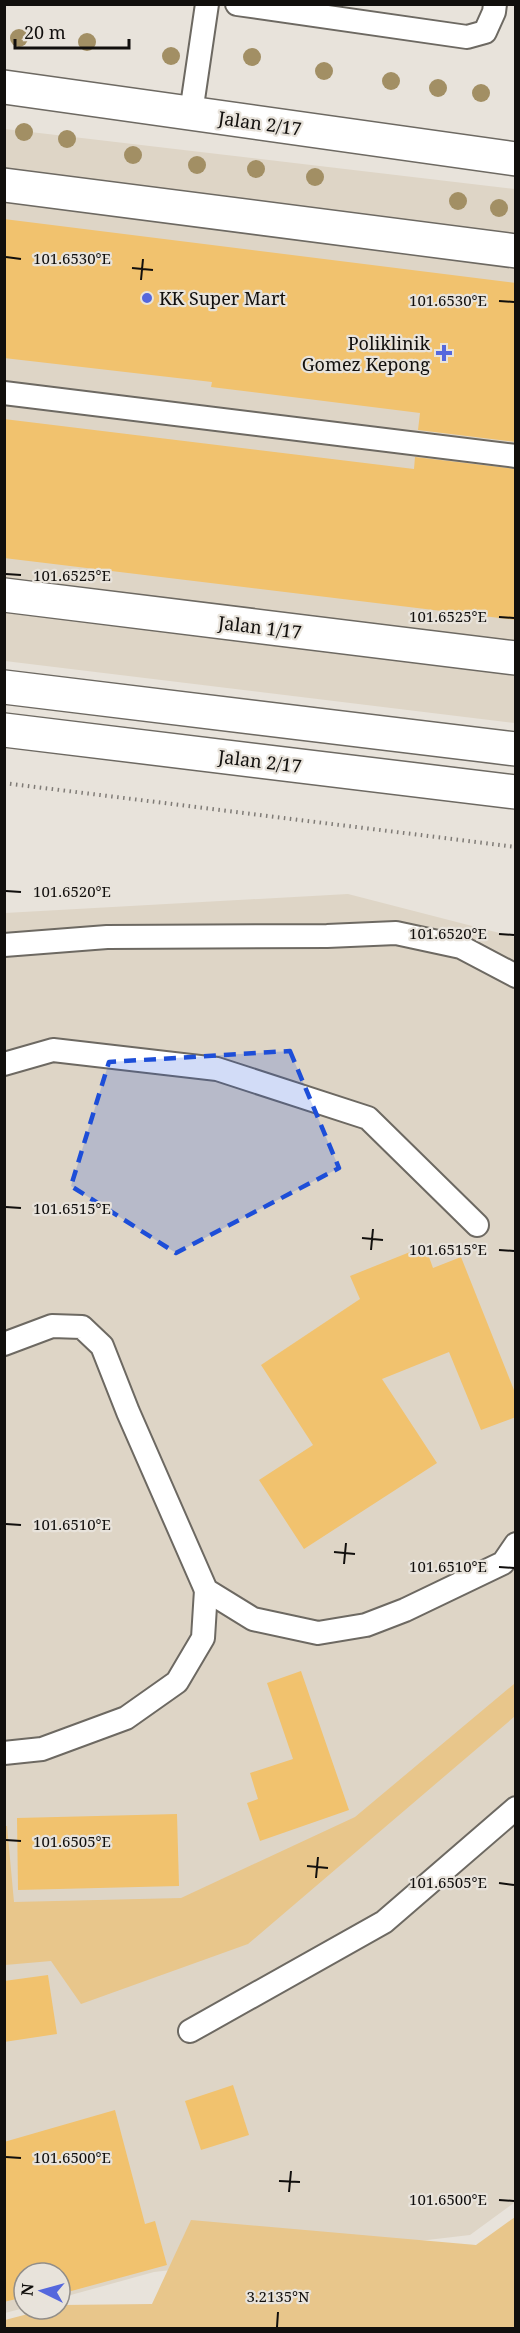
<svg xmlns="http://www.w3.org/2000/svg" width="520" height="2333" viewBox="0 0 520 2333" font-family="'Noto Serif',serif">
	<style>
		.built { fill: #ded5c6 }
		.green { fill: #e8c68b }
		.building { fill: #f1c26e }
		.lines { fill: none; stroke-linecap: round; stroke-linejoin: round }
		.service-casing { stroke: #6d6962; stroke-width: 26 }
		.minor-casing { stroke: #6d6962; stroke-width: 36 }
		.tertiary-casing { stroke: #6d6962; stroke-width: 36 }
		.path { stroke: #7f7b76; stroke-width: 4; stroke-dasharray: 1.5 4.5; stroke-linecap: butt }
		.service { stroke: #fff; stroke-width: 22 }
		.minor { stroke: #fff; stroke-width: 33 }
		.tertiary { stroke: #fff; stroke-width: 33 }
		.tree { fill: #a28f64 }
		.marked { fill: #1d4ed8; fill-opacity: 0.2; stroke: #1d4ed8; stroke-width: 4.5; stroke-dasharray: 12 8; stroke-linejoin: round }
		.ticks { fill: none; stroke: #110f0d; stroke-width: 2 }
		.poi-dot { fill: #5467dd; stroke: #e8e3db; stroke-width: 2 }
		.labels { text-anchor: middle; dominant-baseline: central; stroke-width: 4.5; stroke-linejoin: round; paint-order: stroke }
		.street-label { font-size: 18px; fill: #110f0d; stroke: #e8e3db }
		.poi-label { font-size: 18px; fill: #110f0d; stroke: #e8e3db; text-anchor: start }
		.ticks-label { font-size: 15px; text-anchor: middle; fill: #110f0d; stroke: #e8e3db; stroke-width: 4.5; stroke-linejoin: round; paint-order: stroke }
	</style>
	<rect width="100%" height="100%" fill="#e8e3db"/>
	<g class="built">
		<path d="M5,129L515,189V723L5,661Z"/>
		<path d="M348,894L515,937V2202L470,2235L154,2272L60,2298V2273H24V2308L5,2313V913Z"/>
	</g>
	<g class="green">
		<path d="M514,1684V1717L248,1944L81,2004L51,1961L5,1965V1826H7L14,1902L181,1898L355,1817Z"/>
		<path d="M515,2217V2328H5V2320L47,2309H60L61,2305L152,2304L191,2220L476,2245Z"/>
	</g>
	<g class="building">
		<path d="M4,219L516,283V442L418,430L420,413L211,387L212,382L4,358Z"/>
		<path d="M4,419L414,469L415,457L516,469V620L4,558Z"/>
		<path d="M425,1246L433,1268L461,1257L516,1395V1417L481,1430L449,1352L382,1379L437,1463L304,1549L259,1480L313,1445L261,1365L360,1299L350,1276Z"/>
		<path d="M301,1671L349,1810L260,1841L247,1803L258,1799L250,1773L293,1759L267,1683Z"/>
		<path d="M177,1814L179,1886L18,1890L17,1818Z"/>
		<path d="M48,1975L57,2034L4,2042V1981Z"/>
		<path d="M233,2085L249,2135L201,2150L185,2101Z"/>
		<path d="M115,2110L145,2224L155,2221L167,2265L64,2293L62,2287L60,2288V2273H24V2297L4,2302V2142Z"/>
	</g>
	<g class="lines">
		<g class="service-casing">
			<g id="service">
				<path d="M237,4L467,37L485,32L494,12L495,4"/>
				<path d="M191,113L207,4"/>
				<path d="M4,393L516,456"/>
				<path d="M4,945L107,937L327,936L396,933L461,947L516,976"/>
				<path d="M4,1064L53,1050L217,1069L368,1118L477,1225"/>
				<path d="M4,1344L52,1326L82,1327L102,1346L128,1412L206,1590L253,1619L318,1633L366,1625L405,1610L503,1563L516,1544"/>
				<path d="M4,1753L42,1749L126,1718L177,1682L203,1638L206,1590"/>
				<path d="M190,2031L384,1922L516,1808"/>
			</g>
		</g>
		<g class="minor-casing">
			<g id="minor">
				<path d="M4,87L516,159"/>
				<path d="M4,185L516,251"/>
				<path d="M4,595L516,658"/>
			</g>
		</g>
		<g class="tertiary-casing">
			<g id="tertiary">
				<path d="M4,687L516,749"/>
				<path d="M4,730L516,792"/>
			</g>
		</g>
		<path class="path" d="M4,783L516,847"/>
		<use href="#service" class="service"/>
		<use href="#minor" class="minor"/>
		<use href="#tertiary" class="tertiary"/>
	</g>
	<g class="tree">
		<circle cx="19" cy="38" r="9"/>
		<circle cx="87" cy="42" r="9"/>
		<circle cx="171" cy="56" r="9"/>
		<circle cx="252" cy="57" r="9"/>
		<circle cx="324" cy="71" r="9"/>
		<circle cx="391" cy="81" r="9"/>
		<circle cx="438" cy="88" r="9"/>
		<circle cx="481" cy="93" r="9"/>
		<circle cx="24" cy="132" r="9"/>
		<circle cx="67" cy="139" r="9"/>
		<circle cx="133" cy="155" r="9"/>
		<circle cx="197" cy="165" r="9"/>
		<circle cx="256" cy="169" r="9"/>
		<circle cx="315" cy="177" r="9"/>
		<circle cx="458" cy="201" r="9"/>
		<circle cx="499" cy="208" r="9"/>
	</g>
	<path class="marked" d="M290,1051L339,1168L176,1253L71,1186L109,1062Z"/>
	<path class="ticks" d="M6,257L21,259M132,268L153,270M141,280L143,259M499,301L514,302M6,574L21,575M499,617L514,618M6,891L21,892M499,934L514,935M6,1207L21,1208M362,1238L383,1240M371,1250L373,1229M499,1250L514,1251M6,1524L21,1525M334,1552L355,1554M344,1564L346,1543M499,1567L514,1568M6,1840L21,1841M307,1866L328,1868M316,1878L318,1857M499,1883L514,1885M6,2157L21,2158M279,2181L300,2182M289,2192L291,2171M499,2200L514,2201M277,2327L278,2312"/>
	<g class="poi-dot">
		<circle cx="147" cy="298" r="6"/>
		<path d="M441 344h6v6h6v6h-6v6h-6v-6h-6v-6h6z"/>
	</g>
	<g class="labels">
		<g class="street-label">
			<text transform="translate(260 123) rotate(8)">Jalan 2/17</text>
			<text transform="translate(260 627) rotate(7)">Jalan 1/17</text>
			<text transform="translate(260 761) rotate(7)">Jalan 2/17</text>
		</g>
		<g class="poi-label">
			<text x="159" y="298">KK Super Mart</text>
			<text x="430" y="343" text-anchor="end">Poliklinik<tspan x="430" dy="21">Gomez Kepong</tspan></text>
		</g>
	</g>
	<g class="ticks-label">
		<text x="72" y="264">101.6530°E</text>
		<text x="448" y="306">101.6530°E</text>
		<text x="72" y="581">101.6525°E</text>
		<text x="448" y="622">101.6525°E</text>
		<text x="72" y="897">101.6520°E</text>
		<text x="448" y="939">101.6520°E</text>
		<text x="72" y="1214">101.6515°E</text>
		<text x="448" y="1255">101.6515°E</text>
		<text x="72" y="1530">101.6510°E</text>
		<text x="448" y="1572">101.6510°E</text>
		<text x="72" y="1847">101.6505°E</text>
		<text x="448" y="1888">101.6505°E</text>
		<text x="72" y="2163">101.6500°E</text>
		<text x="448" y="2205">101.6500°E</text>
		<text x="278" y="2302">3.2135°N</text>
	</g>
	<rect width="520" height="2333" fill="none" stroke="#110f0d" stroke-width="12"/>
	<g transform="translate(42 2291) rotate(275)"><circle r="28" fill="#e8e3db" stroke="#928e89" stroke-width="1.5"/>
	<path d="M0-4.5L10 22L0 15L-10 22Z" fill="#5467dd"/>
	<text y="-9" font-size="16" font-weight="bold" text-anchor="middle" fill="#110f0d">N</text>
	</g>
	<path d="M15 39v9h114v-9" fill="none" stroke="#110f0d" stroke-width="3"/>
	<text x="24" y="39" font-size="18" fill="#110f0d" stroke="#e8e3db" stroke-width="4.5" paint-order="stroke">20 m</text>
</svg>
